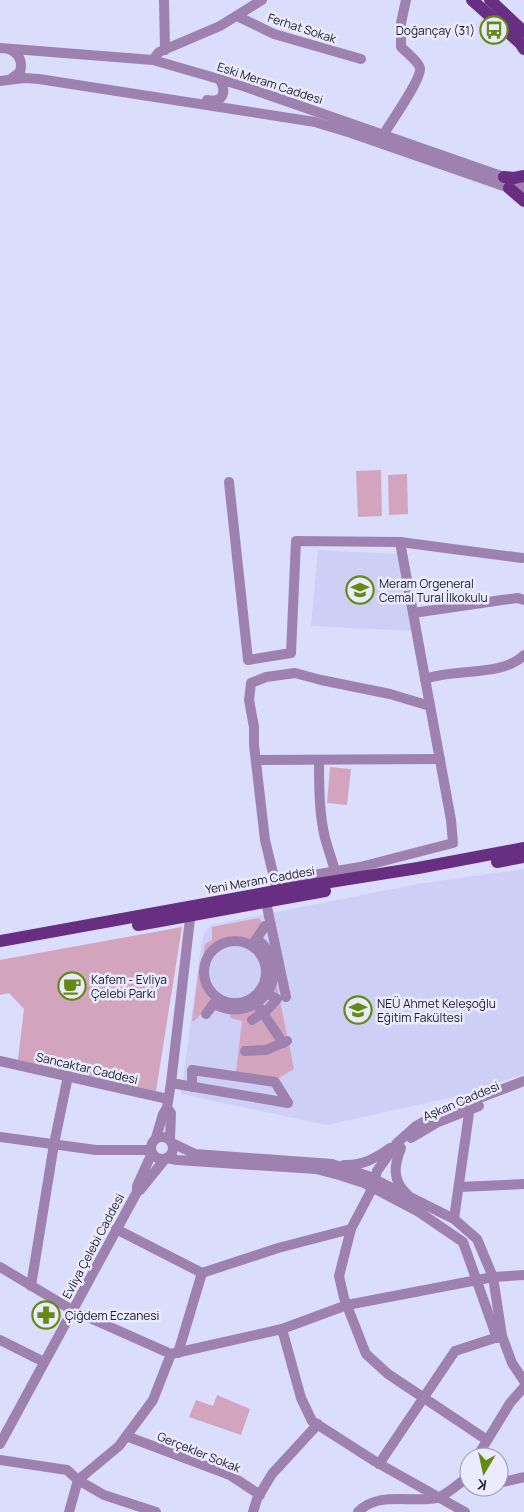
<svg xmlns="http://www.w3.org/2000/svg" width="524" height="1512" viewBox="0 0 524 1512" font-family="Manrope,sans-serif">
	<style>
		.built { fill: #cdcff6 }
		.green { fill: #d3a4be }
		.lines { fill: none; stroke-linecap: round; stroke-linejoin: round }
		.minor { stroke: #9f81af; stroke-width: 10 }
		.major { stroke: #682e82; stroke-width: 12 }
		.labels { text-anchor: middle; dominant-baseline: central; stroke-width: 5; stroke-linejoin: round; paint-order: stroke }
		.street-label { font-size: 12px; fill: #1a1b26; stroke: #eaebff }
		.poi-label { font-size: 12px; fill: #1a1b26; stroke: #eaebff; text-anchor: start }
	</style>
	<rect width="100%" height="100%" fill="#dbddfd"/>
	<g class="built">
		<path d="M318,550L399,554L412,631L311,626Z"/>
		<path d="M524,869V1074L467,1094L327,1125L181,1094L201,946L204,934L211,925L418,884Z"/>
	</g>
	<g class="green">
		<path d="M381,470L382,516L358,517L356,471Z"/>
		<path d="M407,474L408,514L389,515L388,475Z"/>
		<path d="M330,767L351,769L347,805L327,803Z"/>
		<path d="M259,918L264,925L252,945C215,927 186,971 216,997L205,1014H201L194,1021H192L199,969L201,968L205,944L212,940V927Z"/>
		<path d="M182,927L156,1091L18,1060L24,1009L9,993L0,995V960Z"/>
		<path d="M275,977L294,1069L277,1079L236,1072L242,1021L230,1018L231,1011L251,1008L265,1013L272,1007L269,992Z"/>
		<path d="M217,1395L250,1409L241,1435L189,1417L196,1400L213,1406Z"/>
	</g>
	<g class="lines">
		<g class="minor">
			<path d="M164,0L165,50"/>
			<path d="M237,16L274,34L361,59"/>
			<path d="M0,48L153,60L243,86L524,184"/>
			<path d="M9,49C19,53 23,61 20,72L11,79"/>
			<path d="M153,60L159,52L220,26L262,0"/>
			<path d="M0,81L24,78L39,79L315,122L351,133L524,193"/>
			<path d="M207,100C223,103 227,93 220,80"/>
			<path d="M383,135C390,124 422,78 420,68C418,61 407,53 401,47V23L406,0"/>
			<path d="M229,482L248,660L291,653L296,541L400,542L522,558"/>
			<path d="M413,613L502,600L518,598L524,600"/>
			<path d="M425,679C453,668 503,677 524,655"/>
			<path d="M256,760L440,759"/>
			<path d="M319,760C319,786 319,813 325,838C328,849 332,860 335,871"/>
			<path d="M277,891L285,880L360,867L453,843L451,820L400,542"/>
			<path d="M278,894L265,840L254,745V727L249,700L251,683L266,677L295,673L321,680L390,694L430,706"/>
			<path d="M266,902L286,997"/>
			<circle cx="235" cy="972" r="31"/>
			<path d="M253,944L265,926"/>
			<path d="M253,998L283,1043"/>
			<path d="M214,1004C259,1027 297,971 257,939"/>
			<path d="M206,1014L218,998"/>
			<path d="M252,1020L268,1009L277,999L263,991"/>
			<path d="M245,1051L266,1050L287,1041"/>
			<path d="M0,1061L168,1099"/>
			<path d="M171,1083L288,1103L275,1082L192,1070V1087"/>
			<path d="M167,1108L171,1113L170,1139"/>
			<circle cx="162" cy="1148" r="11"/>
			<path d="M0,1137L96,1150H151"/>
			<path d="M156,1138L163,1114L167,1108L171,1083L191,910"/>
			<path d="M411,1138L438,1122L479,1106"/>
			<path d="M172,1143L195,1154L332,1164L368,1176L454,1219L477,1239L493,1277L502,1336L512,1363L524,1381"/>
			<path d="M401,1148C394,1165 392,1181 407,1194"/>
			<path d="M167,1158L177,1160L316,1169L339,1175L364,1183L419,1212L463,1242L497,1338"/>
			<path d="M344,1165C362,1166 376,1158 390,1148"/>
			<path d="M459,1187L524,1184"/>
			<path d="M140,1190L165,1159"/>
			<path d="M454,1219L470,1106"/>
			<path d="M116,1229L202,1273"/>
			<path d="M0,1267L72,1310L171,1354"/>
			<path d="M31,1286L54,1144L68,1076"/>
			<path d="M282,1329L347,1305L493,1277L524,1275"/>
			<path d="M0,1340L44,1362"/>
			<path d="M178,1353L202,1273L278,1248L351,1229"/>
			<path d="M126,1436L230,1475L260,1495"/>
			<path d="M487,1440L388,1374L366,1354L344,1298L339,1276L351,1229L373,1187L377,1171L397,1143L416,1126L437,1114L524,1081"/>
			<path d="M0,1444L137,1192V1186L152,1153"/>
			<path d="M477,1457L510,1403L524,1387"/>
			<path d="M0,1460L67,1470L78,1480L104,1495L156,1512"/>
			<path d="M379,1464L455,1351L501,1336"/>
			<path d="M499,1483L524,1477"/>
			<path d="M69,1512L78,1480L119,1446L153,1400L171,1354L282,1329L301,1398L312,1421L376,1462L465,1512"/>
			<path d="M253,1512L257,1499L272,1474L318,1424"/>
			<path d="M358,1512C378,1491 411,1503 437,1498C445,1496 461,1482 469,1476"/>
		</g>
		<g class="major">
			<path d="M472,0L520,43L524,49"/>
			<path d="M490,0L524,32"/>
			<path d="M504,177L514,178L524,176"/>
			<path d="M509,188L524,201"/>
			<path d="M497,862L524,857"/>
			<path d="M138,925L325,891"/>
			<path d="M0,941L292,888L418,868L524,848"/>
		</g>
	</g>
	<defs>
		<g id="bus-ring" transform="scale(1.4375)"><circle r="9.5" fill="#eaebff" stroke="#648a12" stroke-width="1.5"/><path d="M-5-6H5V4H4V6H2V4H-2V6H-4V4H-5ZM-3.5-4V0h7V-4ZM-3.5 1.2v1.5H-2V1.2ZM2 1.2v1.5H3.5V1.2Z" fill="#648a12"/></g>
		<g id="school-ring" transform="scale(1.4375)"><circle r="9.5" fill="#eaebff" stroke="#648a12" stroke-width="1.5"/><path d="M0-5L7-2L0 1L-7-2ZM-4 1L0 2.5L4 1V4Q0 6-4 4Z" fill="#648a12"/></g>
		<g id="cafe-ring" transform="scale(1.4375)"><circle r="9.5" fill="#eaebff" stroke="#648a12" stroke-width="1.5"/><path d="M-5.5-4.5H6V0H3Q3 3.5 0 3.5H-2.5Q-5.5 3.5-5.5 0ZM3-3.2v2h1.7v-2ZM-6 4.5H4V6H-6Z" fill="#648a12"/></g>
		<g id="university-ring" transform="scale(1.4375)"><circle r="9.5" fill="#eaebff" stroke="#648a12" stroke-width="1.5"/><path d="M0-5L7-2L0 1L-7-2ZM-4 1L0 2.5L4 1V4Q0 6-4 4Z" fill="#648a12"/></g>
		<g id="pharmacy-ring" transform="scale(1.4375)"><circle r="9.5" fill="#eaebff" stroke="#648a12" stroke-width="1.5"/><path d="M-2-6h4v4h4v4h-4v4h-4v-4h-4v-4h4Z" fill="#648a12"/></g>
	</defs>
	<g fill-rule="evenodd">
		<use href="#bus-ring" x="494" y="30"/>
		<use href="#school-ring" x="360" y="590"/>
		<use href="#cafe-ring" x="72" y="986"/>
		<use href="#university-ring" x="358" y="1010"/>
		<use href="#pharmacy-ring" x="46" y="1315"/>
	</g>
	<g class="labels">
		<g class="street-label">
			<text transform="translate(302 28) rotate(18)">Ferhat Sokak</text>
			<text transform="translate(270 83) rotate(18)">Eski Meram Caddesi</text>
			<text transform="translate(260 880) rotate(-10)">Yeni Meram Caddesi</text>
			<text transform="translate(87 1068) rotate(13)">Sancaktar Caddesi</text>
			<text transform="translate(461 1101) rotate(-23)">Aşkan Caddesi</text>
			<text transform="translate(93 1246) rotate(-62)">Evliya Çelebi Caddesi</text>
			<text transform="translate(199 1452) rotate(22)">Gerçekler Sokak</text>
		</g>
		<g class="poi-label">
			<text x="475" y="30" text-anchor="end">Doğançay (31)</text>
			<text x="379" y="583">Meram Orgeneral<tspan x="379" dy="14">Cemal Tural İlkokulu</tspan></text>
			<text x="91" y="979">Kafem - Evliya<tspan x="91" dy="14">Çelebi Parkı</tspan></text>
			<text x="377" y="1003">NEÜ Ahmet Keleşoğlu<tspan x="377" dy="14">Eğitim Fakültesi</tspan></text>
			<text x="65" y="1315">Çiğdem Eczanesi</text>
		</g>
	</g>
	<g transform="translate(484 1472) rotate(189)"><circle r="24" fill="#eaebff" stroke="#9798a8"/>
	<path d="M0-4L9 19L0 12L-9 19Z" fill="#648a12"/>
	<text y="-8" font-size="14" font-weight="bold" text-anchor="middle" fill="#1a1b26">K</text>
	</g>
</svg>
